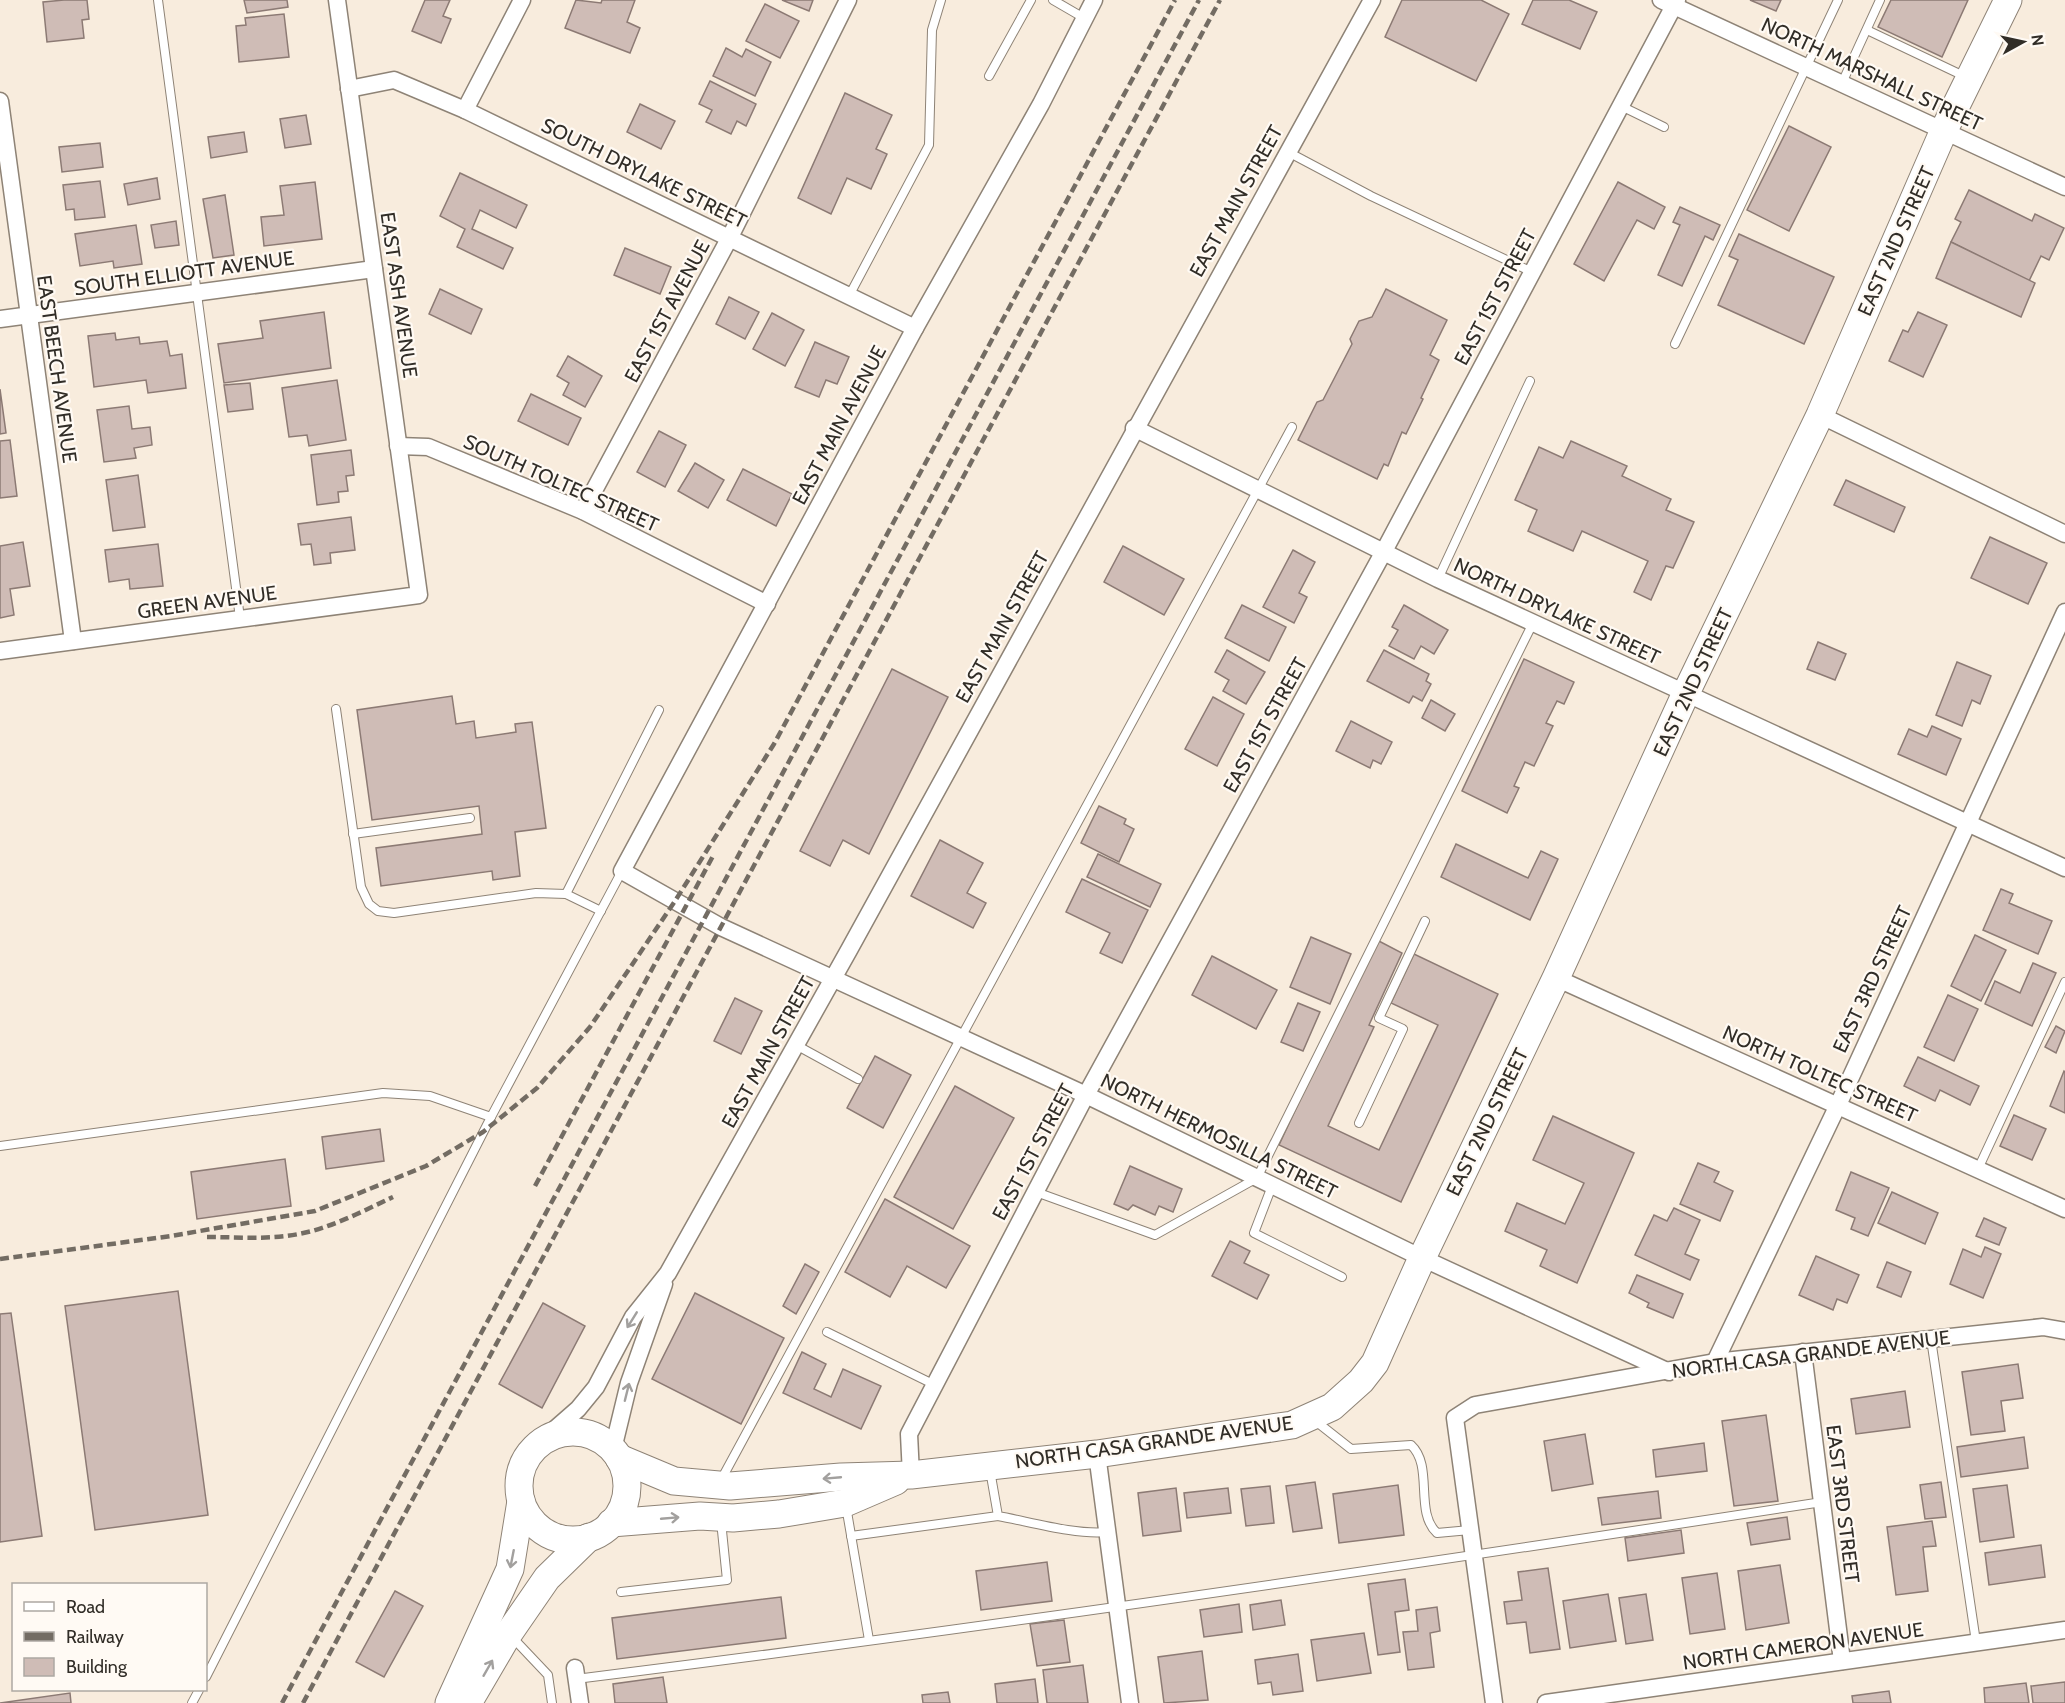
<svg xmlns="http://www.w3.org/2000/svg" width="2065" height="1703" viewBox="0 0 2065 1703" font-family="Cabin,sans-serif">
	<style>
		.building { fill: #cfbcb6; stroke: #8c7a74; stroke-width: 1.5 }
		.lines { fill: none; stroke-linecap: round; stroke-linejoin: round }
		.service-casing { stroke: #8e8376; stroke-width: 10 }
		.minor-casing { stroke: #8e8376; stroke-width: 19 }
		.primary-casing { stroke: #8e8376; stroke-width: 29 }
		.service { stroke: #fff; stroke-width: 8 }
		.minor { stroke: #fff; stroke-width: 16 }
		.primary { stroke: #fff; stroke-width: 27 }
		.rail { stroke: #736c63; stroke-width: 4.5; stroke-dasharray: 9 4.5; stroke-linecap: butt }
		.oneway { stroke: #a2a09e }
		.labels { text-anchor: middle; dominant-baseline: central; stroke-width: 4.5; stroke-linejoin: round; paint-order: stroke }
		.street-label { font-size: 20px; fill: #312d27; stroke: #fffaf4 }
	</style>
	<rect width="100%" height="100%" fill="#f8ecdd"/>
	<g class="building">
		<path d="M64,0H87L89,19L82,20L84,38L47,42L43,2Z"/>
		<path d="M244,0H287L288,7L247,13Z"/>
		<path d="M425,0H450L443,16L451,19L441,43L412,31Z"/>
		<path d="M576,0L601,3L602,0H635L627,22L640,28L630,53L565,28Z"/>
		<path d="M782,0H813L809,11Z"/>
		<path d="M1402,0H1481L1509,14L1476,81L1385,37Z"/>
		<path d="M1533,0H1569L1597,12L1580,49L1522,24Z"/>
		<path d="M1750,0H1781L1776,11Z"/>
		<path d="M1891,0H1968L1942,57L1878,27Z"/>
		<path d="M765,4L799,21L780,58L746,41Z"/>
		<path d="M284,14L289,57L239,62L236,26L246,25L245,18Z"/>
		<path d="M726,48L742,57L746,49L771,62L755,96L713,76Z"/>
		<path d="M710,81L756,104L746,126L737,121L731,134L706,122L712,110L699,104Z"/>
		<path d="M845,93L892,115L876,149L887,154L871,189L847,178L831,214L798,198Z"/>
		<path d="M640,104L675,121L661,149L627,132Z"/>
		<path d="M306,115L311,144L285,148L280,119Z"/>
		<path d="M1789,126L1831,147L1789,231L1747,210Z"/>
		<path d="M244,132L247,152L211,158L208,137Z"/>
		<path d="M100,143L103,167L62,172L59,147Z"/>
		<path d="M460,173L527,205L516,228L480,210L472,229L513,248L503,269L457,247L465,229L440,216Z"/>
		<path d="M157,178L160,199L128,205L124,184Z"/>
		<path d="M100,181L105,217L75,220L74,209L66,210L63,185Z"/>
		<path d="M315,182L322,239L264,246L261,217L284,215L280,186Z"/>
		<path d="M1618,182L1665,207L1654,229L1637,220L1604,281L1574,264Z"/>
		<path d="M1969,190L2032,221L2035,214L2064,228L2049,260L2041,256L2029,281L1951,242L1961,222L1955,219Z"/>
		<path d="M225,195L234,255L213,258L203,199Z"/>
		<path d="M1680,207L1720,225L1713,240L1705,236L1682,286L1658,275L1680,225L1673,222Z"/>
		<path d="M176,221L179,245L155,248L151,225Z"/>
		<path d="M136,225L142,264L114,268L113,261L80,266L75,234Z"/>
		<path d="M1739,234L1834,277L1804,344L1718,305L1738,260L1729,256Z"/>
		<path d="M1951,242L2035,283L2021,317L1936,278Z"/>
		<path d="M625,248L671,267L660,294L614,275Z"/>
		<path d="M440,289L482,309L471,334L429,314Z"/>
		<path d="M1386,289L1447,320L1430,355L1439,360L1421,398L1423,399L1406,434L1402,432L1388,466L1384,464L1377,479L1298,440L1317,402L1323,400L1352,344L1350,339L1359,321L1372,317Z"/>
		<path d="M729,297L759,312L745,339L716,324Z"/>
		<path d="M324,312L331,368L224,383L218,344L263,338L260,321Z"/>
		<path d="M1918,312L1947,325L1923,377L1889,361L1903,330L1908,332Z"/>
		<path d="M772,313L804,330L785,366L753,349Z"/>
		<path d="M115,333L116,340L139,337L140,344L167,341L170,356L182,354L186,388L148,393L146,380L94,387L88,336Z"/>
		<path d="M815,342L849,357L837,384L826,380L819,397L795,387Z"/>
		<path d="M568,356L602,376L585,407L563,395L569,383L557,376Z"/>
		<path d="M337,380L346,440L309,446L307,435L289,437L282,388Z"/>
		<path d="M250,383L253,409L228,412L224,385Z"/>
		<path d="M0,389L6,433L0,434Z"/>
		<path d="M531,394L581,418L568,445L518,421Z"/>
		<path d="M129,406L132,429L150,427L152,445L134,448L136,458L104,462L97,410Z"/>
		<path d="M659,431L686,445L665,487L637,472Z"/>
		<path d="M10,440L17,496L0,498V441Z"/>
		<path d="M1571,441L1627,466L1622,476L1671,499L1666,510L1694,522L1673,568L1666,566L1651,600L1634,592L1648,561L1582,531L1573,551L1528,531L1537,510L1515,500L1539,447L1563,458Z"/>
		<path d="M351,450L354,475L346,476L348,491L338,492L339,502L317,505L311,455Z"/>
		<path d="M695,463L724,480L708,508L678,491Z"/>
		<path d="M743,469L792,494L776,526L727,500Z"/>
		<path d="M138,475L145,527L113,531L106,480Z"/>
		<path d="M1846,480L1905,507L1894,532L1834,505Z"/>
		<path d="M351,517L355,550L330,553L331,563L314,565L311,544L301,545L298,524Z"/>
		<path d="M1990,537L2047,563L2028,604L1971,578Z"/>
		<path d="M23,542L30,586L10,589L14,615L0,618V546Z"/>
		<path d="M158,544L163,586L130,589L129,579L109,582L105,550Z"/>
		<path d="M1123,546L1184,579L1164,615L1104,582Z"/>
		<path d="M1293,550L1315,562L1299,593L1307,597L1294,623L1263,607Z"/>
		<path d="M1242,605L1286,627L1269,661L1225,638Z"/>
		<path d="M1404,605L1448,630L1434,654L1421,646L1414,659L1389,646L1398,630L1392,627Z"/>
		<path d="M1818,642L1846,654L1835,680L1807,669Z"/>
		<path d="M1227,650L1265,672L1246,704L1223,691L1229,680L1215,672Z"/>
		<path d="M1384,650L1429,674L1426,681L1431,684L1422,701L1413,696L1409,703L1367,681Z"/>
		<path d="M1524,659L1574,682L1564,704L1557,701L1546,723L1553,726L1534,766L1525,762L1514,786L1519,788L1507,813L1462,791Z"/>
		<path d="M1957,662L1991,676L1980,704L1972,700L1962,726L1936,715Z"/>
		<path d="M892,669L948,697L869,854L843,840L830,866L800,851Z"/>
		<path d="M452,696L456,724L474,721L476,738L516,732L515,724L532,722L546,828L515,832L520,876L493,880L492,871L381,886L376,848L482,834L479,806L372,820L357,710Z"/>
		<path d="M1213,697L1244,714L1217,766L1185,749Z"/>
		<path d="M1431,700L1455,714L1445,731L1422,718Z"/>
		<path d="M1351,721L1392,742L1381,764L1373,760L1370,768L1336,751Z"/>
		<path d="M1932,726L1961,739L1946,775L1898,754L1909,729L1927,737Z"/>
		<path d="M1099,806L1126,819L1124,824L1134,829L1119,862L1081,843Z"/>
		<path d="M940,840L983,863L967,893L986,903L973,928L911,896Z"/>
		<path d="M1456,844L1528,878L1541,851L1558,859L1530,920L1441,877Z"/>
		<path d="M1098,854L1161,884L1150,907L1087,877Z"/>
		<path d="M1082,879L1148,910L1122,963L1100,953L1110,933L1066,912Z"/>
		<path d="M2001,889L2013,894L2009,903L2052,921L2038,954L1983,930Z"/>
		<path d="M1975,935L2006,950L1981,1001L1951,986Z"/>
		<path d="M1311,937L1351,954L1330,1004L1290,987Z"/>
		<path d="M1375,939L1402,953L1369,1025L1374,1027L1328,1126L1379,1150L1438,1025L1391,1003L1414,954L1498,994L1401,1202L1279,1145Z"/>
		<path d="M1212,956L1277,990L1256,1029L1192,995Z"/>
		<path d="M2033,963L2056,973L2032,1026L1985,1004L1995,981L2020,993Z"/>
		<path d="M1948,995L1978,1009L1954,1061L1924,1047Z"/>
		<path d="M735,998L762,1011L741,1054L714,1041Z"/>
		<path d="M1298,1003L1320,1012L1303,1051L1281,1042Z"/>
		<path d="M2056,1026L2065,1031L2056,1053L2045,1047Z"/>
		<path d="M875,1056L911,1075L883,1128L847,1108Z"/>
		<path d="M1918,1057L1979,1086L1970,1105L1940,1090L1935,1101L1904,1086Z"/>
		<path d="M2064,1071L2065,1072V1113L2050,1106Z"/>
		<path d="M955,1086L1014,1118L953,1229L894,1197Z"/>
		<path d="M2014,1115L2046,1129L2032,1160L2000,1146Z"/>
		<path d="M1553,1116L1634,1153L1577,1283L1540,1266L1547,1250L1505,1231L1517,1203L1565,1224L1584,1183L1533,1160Z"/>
		<path d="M380,1129L384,1161L326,1169L322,1137Z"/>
		<path d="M285,1159L291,1206L197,1219L191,1172Z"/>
		<path d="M1698,1163L1719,1172L1714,1182L1733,1191L1720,1221L1680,1204Z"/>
		<path d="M1130,1166L1182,1189L1173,1212L1159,1206L1155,1215L1133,1205L1128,1210L1114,1204Z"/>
		<path d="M1851,1172L1889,1188L1868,1236L1851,1229L1855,1218L1836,1210Z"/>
		<path d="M1892,1192L1938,1213L1925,1244L1878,1223Z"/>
		<path d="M885,1199L970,1246L946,1288L907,1266L890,1297L845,1272Z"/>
		<path d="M1674,1208L1700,1220L1685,1254L1699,1260L1690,1280L1635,1255L1654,1215L1667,1221Z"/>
		<path d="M1984,1218L2006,1228L1999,1245L1976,1236Z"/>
		<path d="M1230,1241L1250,1251L1244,1263L1269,1275L1257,1299L1212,1276Z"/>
		<path d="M1985,1247L2001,1254L1983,1298L1950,1284L1963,1249L1981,1257Z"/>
		<path d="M1816,1256L1859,1275L1847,1303L1837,1299L1833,1310L1799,1295Z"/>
		<path d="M1887,1262L1911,1272L1901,1297L1877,1287Z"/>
		<path d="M805,1264L819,1272L796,1314L783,1306Z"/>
		<path d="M1637,1275L1683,1294L1673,1318L1647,1307L1649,1303L1629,1293Z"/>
		<path d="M178,1291L208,1515L95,1530L65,1306Z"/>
		<path d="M695,1293L784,1338L741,1424L652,1379Z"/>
		<path d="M543,1303L585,1326L542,1408L499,1384Z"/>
		<path d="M11,1313L42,1536L0,1542V1314Z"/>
		<path d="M802,1352L826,1364L814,1389L831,1397L843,1369L881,1386L861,1429L783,1393Z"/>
		<path d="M2018,1364L2023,1398L2001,1401L2005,1431L1971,1435L1962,1372Z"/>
		<path d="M1905,1391L1910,1427L1856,1434L1851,1399Z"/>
		<path d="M1766,1415L1778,1501L1734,1506L1722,1421Z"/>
		<path d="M1585,1434L1593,1484L1552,1491L1544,1441Z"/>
		<path d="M2024,1437L2028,1468L1961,1477L1957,1447Z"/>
		<path d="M1704,1443L1707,1471L1656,1477L1653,1450Z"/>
		<path d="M1315,1482L1322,1528L1293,1532L1286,1486Z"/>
		<path d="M1941,1482L1946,1517L1925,1519L1920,1485Z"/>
		<path d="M1398,1485L1404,1535L1339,1543L1333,1494Z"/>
		<path d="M2007,1485L2014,1537L1980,1542L1973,1489Z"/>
		<path d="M1270,1486L1274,1523L1246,1526L1241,1489Z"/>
		<path d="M1176,1488L1181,1531L1143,1536L1138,1493Z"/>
		<path d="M1228,1488L1231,1513L1187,1518L1184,1493Z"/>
		<path d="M1658,1491L1661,1518L1602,1525L1598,1498Z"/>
		<path d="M1787,1517L1790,1539L1751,1545L1747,1523Z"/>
		<path d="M1932,1521L1936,1546L1923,1547L1928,1591L1896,1595L1887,1527Z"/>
		<path d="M1681,1530L1684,1553L1628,1561L1625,1538Z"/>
		<path d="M2041,1545L2045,1577L1989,1585L1985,1553Z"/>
		<path d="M1047,1562L1052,1601L981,1610L976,1571Z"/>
		<path d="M1780,1565L1789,1623L1746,1630L1738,1571Z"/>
		<path d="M1548,1568L1560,1649L1530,1653L1526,1622L1507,1624L1504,1602L1522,1600L1518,1572Z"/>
		<path d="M1717,1573L1725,1629L1690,1634L1682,1578Z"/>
		<path d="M1405,1579L1409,1610L1395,1612L1400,1652L1378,1655L1368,1584Z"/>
		<path d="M395,1591L423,1606L384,1677L356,1662Z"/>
		<path d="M1608,1594L1616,1641L1570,1648L1563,1601Z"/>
		<path d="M1646,1594L1653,1640L1626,1644L1619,1598Z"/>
		<path d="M781,1597L786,1638L617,1659L612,1618Z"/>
		<path d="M1281,1600L1285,1625L1253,1630L1250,1605Z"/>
		<path d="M1239,1604L1242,1632L1204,1637L1200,1610Z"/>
		<path d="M1437,1607L1440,1631L1430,1633L1434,1667L1408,1670L1403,1632L1418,1631L1416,1610Z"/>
		<path d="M1064,1620L1070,1662L1037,1666L1030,1624Z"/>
		<path d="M1364,1633L1371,1673L1317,1681L1311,1640Z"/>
		<path d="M1202,1651L1208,1700L1164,1703L1158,1657Z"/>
		<path d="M1298,1654L1303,1691L1273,1695L1271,1682L1258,1684L1255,1660Z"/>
		<path d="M1083,1665L1088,1703H1047L1043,1670Z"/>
		<path d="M663,1677L667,1703H615L613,1684Z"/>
		<path d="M1035,1679L1038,1703H997L995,1684Z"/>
		<path d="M2065,1682V1703H2033L2031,1686Z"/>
		<path d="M2026,1683L2029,1703H1985L1984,1688Z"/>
		<path d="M1889,1691L1891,1703H1853L1852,1696Z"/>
		<path d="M948,1692L950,1703H923L922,1695Z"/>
		<path d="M70,1693L71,1703H0Z"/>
	</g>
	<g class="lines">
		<g class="service-casing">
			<g id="service">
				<path d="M158,0L240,618"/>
				<path d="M1053,0L1084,18"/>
				<path d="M1867,30L1966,77"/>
				<path d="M989,76L1031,0"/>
				<path d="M1842,83L1880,0"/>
				<path d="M1621,106L1664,127"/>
				<path d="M1288,152L1371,196L1532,272"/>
				<path d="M849,296L929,145L932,30L941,0"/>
				<path d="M1675,344L1838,0"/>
				<path d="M1438,579L1530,381"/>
				<path d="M336,709L361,887L369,904L378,911L394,913L536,893L566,894L601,911"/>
				<path d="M353,834L470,818"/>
				<path d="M566,894L659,710"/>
				<path d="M796,1045L858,1079"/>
				<path d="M1359,1123L1403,1029L1379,1018L1425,921"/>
				<path d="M0,1146L383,1093L430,1096L491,1117L622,871"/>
				<path d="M1978,1169L2065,982"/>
				<path d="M1272,1186L1254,1233L1342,1277"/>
				<path d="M1036,1192L1155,1235L1257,1178L1533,623"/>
				<path d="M827,1332L935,1385"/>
				<path d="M1931,1339L1976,1642"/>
				<path d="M1313,1419L1351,1449L1411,1445C1434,1466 1414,1512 1437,1533L1470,1530"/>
				<path d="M990,1470L998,1516C1031,1522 1075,1535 1107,1532"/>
				<path d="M721,1480L1292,427"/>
				<path d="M846,1506L869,1640"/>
				<path d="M851,1536L998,1516"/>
				<path d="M621,1592L727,1580L721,1521"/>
				<path d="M512,1637L548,1675L552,1703"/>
				<path d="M206,1677L491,1117"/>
				<path d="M576,1679C993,1627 1408,1566 1822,1502"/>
				<path d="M192,1703L199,1690"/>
			</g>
		</g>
		<g class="minor-casing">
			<g id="minor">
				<path d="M1094,0L1041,104L915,328L622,871L721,927L1086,1095L1422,1258L1669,1372"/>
				<path d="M1661,0L2065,187"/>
				<path d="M349,89L394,80L465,110L915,328"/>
				<path d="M0,101L73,641"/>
				<path d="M465,110L522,0"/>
				<path d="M0,319L374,269"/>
				<path d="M1820,415L2065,534"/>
				<path d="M1134,428L1438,579L2065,868"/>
				<path d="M398,446L428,447L583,511L767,604"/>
				<path d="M583,511L730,237L848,0"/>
				<path d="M0,651L419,595L337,0"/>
				<path d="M1556,978L2065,1209"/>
				<path d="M1803,1352L1842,1661"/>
				<path d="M1715,1362L1838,1105L2065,612"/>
				<path d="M538,1444L578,1409L596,1387L633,1317L668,1273L849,950L1372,0"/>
				<path d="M613,1449L629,1383L664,1284"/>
				<path d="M1097,1454L1130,1703"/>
				<path d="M911,1475L909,1434L1086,1095L1383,553L1677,0"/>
				<path d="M575,1668L580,1703"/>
				<path d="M1494,1703L1455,1418L1475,1405L1715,1362L2043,1327L2065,1331"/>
				<path d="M1546,1703L2065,1630"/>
			</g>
		</g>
		<g class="primary-casing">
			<g id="primary">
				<circle cx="573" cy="1486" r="54"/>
				<path d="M619,1458L674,1481L730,1486L841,1477L911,1475L1097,1454L1292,1425L1332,1407L1361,1381L1375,1363L1422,1258L1556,978L1685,695L1820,415L1944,130L2008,0"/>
				<path d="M611,1523L700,1516L733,1518L779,1514L845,1503L896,1481"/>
				<path d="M449,1703L510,1569L521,1501"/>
				<path d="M468,1703L509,1633L547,1578L589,1537"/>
			</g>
		</g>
		<use href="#service" class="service"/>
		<use href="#minor" class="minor"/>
		<use href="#primary" class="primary"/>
		<g class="rail">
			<path d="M535,1186L713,856"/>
			<path d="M207,1237C237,1237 268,1240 299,1234C331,1228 363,1211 393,1197"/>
			<path d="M0,1259L171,1236L315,1211L426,1166L483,1132L537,1088L590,1027L675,901L774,744L1175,0"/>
			<path d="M282,1703L1199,0"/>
			<path d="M303,1703L1220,0"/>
		</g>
	</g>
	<defs><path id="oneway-shaft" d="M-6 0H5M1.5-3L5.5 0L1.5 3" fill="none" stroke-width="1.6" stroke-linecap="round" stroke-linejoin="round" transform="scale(1.5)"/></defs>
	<g class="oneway">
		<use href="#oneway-shaft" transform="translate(632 1320) rotate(122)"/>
		<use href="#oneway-shaft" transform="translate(627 1392) rotate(-76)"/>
		<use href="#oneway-shaft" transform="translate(832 1478) rotate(175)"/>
		<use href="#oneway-shaft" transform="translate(670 1518) rotate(-5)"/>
		<use href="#oneway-shaft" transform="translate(512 1559) rotate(101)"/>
		<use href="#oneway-shaft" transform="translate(488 1668) rotate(-60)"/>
	</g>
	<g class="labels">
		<g class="street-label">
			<text transform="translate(1872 74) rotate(25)">NORTH MARSHALL STREET</text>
			<text transform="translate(644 173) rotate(26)">SOUTH DRYLAKE STREET</text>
			<text transform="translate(1236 201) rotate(-61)">EAST MAIN STREET</text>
			<text transform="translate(1896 241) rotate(-66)">EAST 2ND STREET</text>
			<text transform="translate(184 273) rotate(-8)">SOUTH ELLIOTT AVENUE</text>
			<text transform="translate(399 295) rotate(82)">EAST ASH AVENUE</text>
			<text transform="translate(1495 297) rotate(-62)">EAST 1ST STREET</text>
			<text transform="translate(667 311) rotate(-62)">EAST 1ST AVENUE</text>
			<text transform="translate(57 369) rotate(82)">EAST BEECH AVENUE</text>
			<text transform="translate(839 425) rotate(-62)">EAST MAIN AVENUE</text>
			<text transform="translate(561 483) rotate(24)">SOUTH TOLTEC STREET</text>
			<text transform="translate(207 602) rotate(-8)">GREEN AVENUE</text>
			<text transform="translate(1557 611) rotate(25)">NORTH DRYLAKE STREET</text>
			<text transform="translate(1002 627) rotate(-61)">EAST MAIN STREET</text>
			<text transform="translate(1693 682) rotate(-65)">EAST 2ND STREET</text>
			<text transform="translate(1265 725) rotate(-61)">EAST 1ST STREET</text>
			<text transform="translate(1872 979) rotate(-65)">EAST 3RD STREET</text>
			<text transform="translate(768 1052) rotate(-61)">EAST MAIN STREET</text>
			<text transform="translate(1820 1074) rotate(24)">NORTH TOLTEC STREET</text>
			<text transform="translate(1487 1122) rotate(-64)">EAST 2ND STREET</text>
			<text transform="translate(1219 1136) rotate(26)">NORTH HERMOSILLA STREET</text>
			<text transform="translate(1033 1152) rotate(-62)">EAST 1ST STREET</text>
			<text transform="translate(1811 1354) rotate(-7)">NORTH CASA GRANDE AVENUE</text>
			<text transform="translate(1154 1442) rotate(-8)">NORTH CASA GRANDE AVENUE</text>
			<text transform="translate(1843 1504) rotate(83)">EAST 3RD STREET</text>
			<text transform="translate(1803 1646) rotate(-8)">NORTH CAMERON AVENUE</text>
		</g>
	</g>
	<rect x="12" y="1583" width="195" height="108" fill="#fffaf4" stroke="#ada8a2" stroke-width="1.5"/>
	<rect x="24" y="1602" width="30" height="9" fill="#ffffff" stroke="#ada8a2" stroke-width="1.5"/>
	<text x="66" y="1613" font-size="18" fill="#312d27">Road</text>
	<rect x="24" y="1632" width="30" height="9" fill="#736c63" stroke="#ada8a2" stroke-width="1.5"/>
	<text x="66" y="1643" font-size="18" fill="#312d27">Railway</text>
	<rect x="24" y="1658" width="30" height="18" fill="#cfbcb6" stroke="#ada8a2" stroke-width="1.5"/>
	<text x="66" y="1673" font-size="18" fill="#312d27">Building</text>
	<g transform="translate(2023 42) rotate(82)" stroke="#fffaf4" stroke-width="4.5" paint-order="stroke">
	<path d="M0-4.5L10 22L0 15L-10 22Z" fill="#312d27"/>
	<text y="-9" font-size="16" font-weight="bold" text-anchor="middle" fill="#312d27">N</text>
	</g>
</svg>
